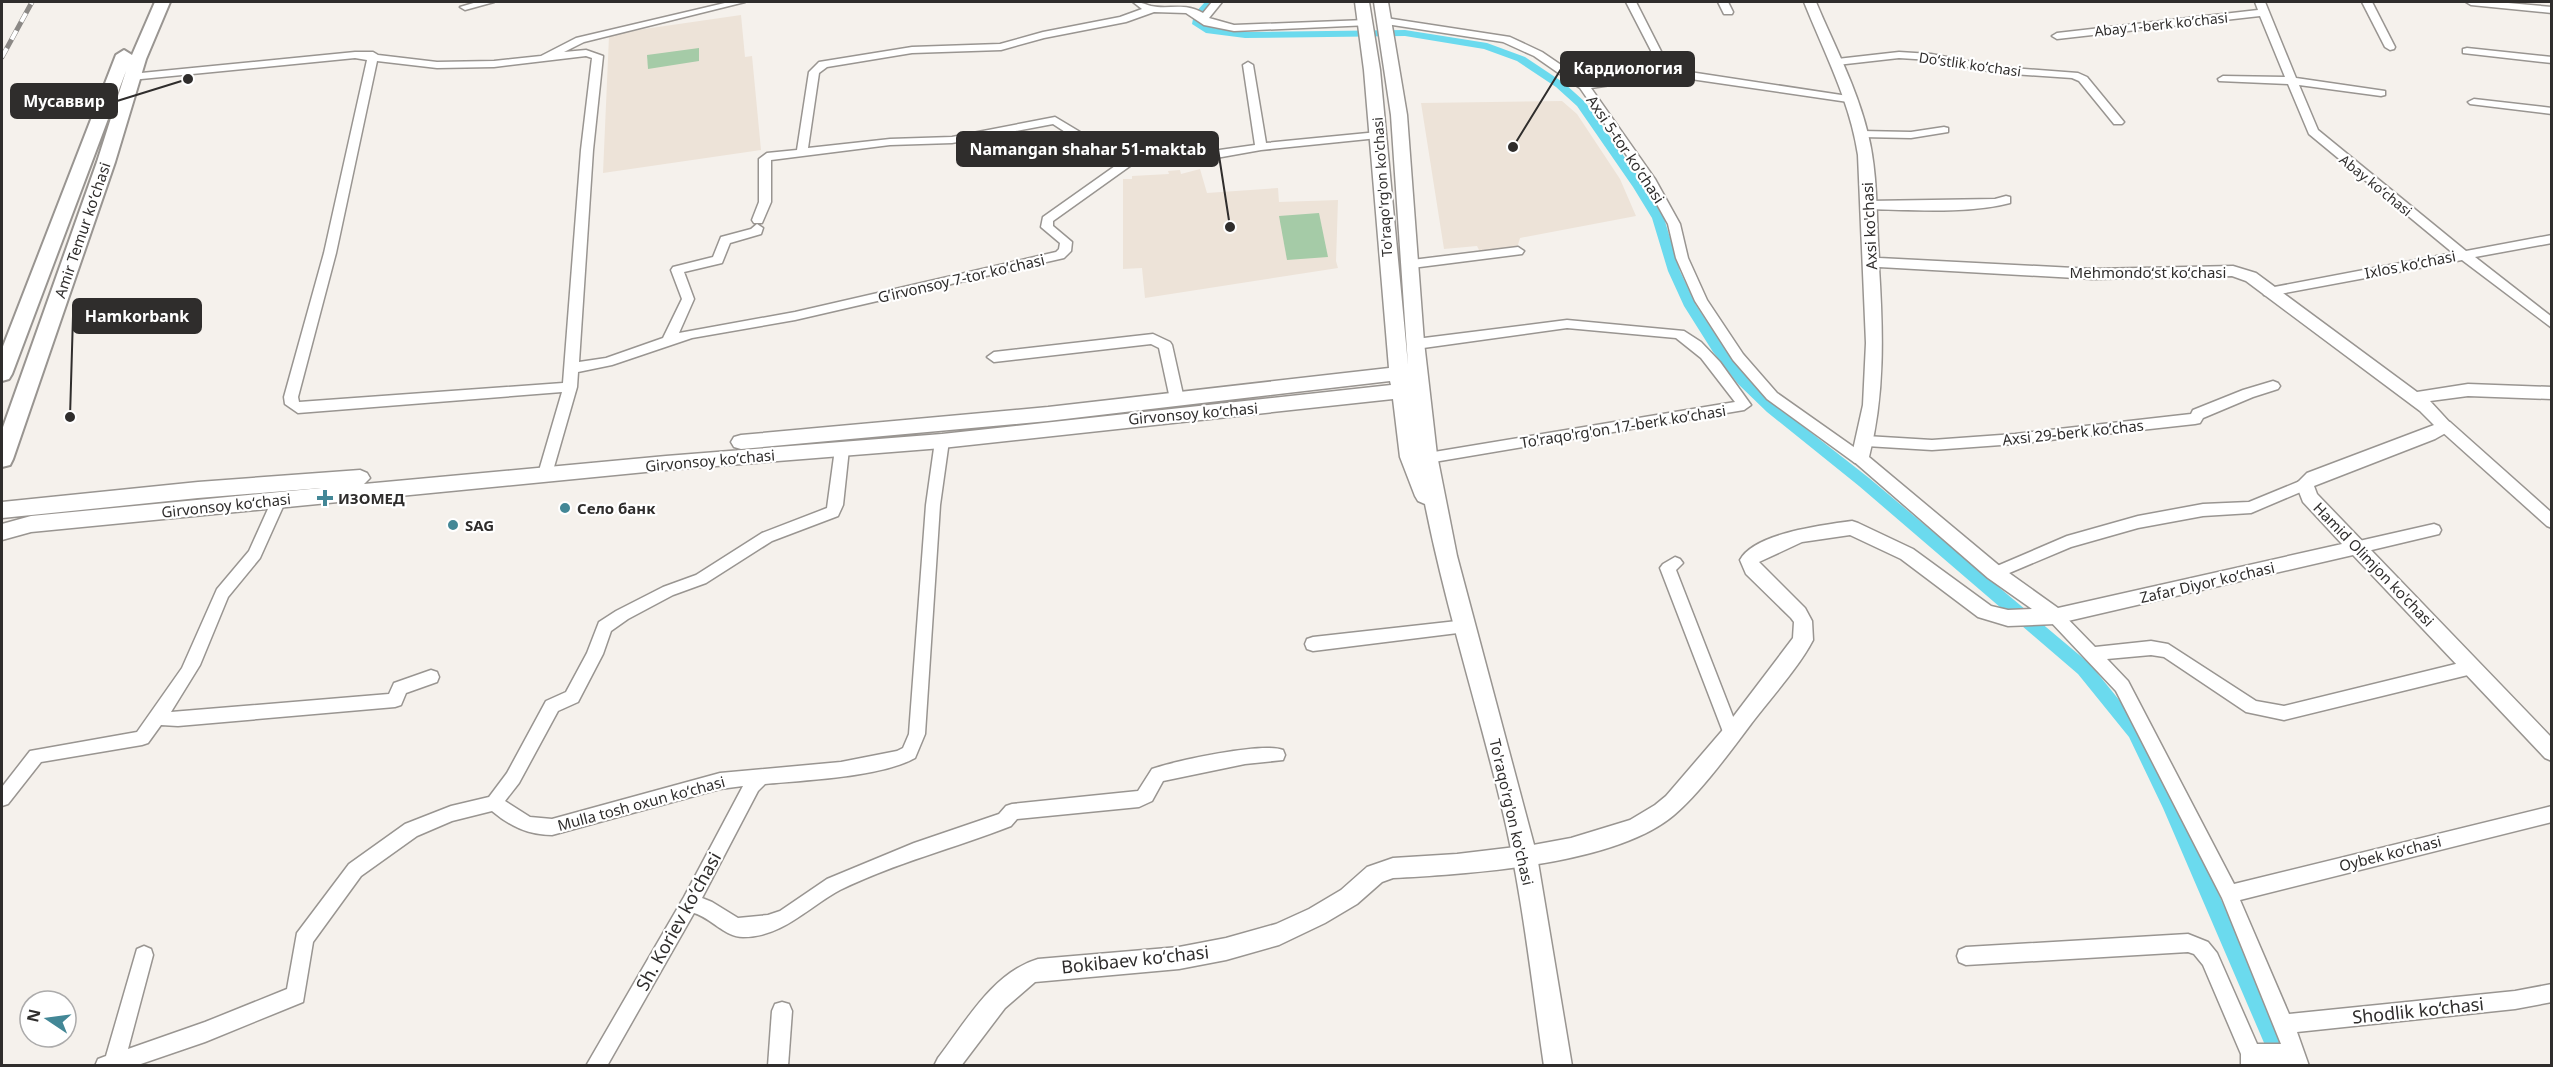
<svg xmlns="http://www.w3.org/2000/svg" width="2553" height="1067" viewBox="0 0 2553 1067" font-family="'Noto Sans',sans-serif">
	<style>
		.built { fill: #ede3d8 }
		.green { fill: #a5cba7 }
		.lines { fill: none; stroke-linecap: round; stroke-linejoin: round }
		.canal { fill: #6bdaee; fill-rule: evenodd }
		.minor-casing { stroke: #999591; stroke-width: 3 }
		.tertiary-casing { stroke: #999591; stroke-width: 3 }
		.secondary-casing { stroke: #999591; stroke-width: 3 }
		.primary-casing { stroke: #999591; stroke-width: 4 }
		.minor { fill: #fff; fill-rule: evenodd }
		.tertiary { fill: #fff; fill-rule: evenodd }
		.secondary { fill: #fff; fill-rule: evenodd }
		.primary { fill: #fff; fill-rule: evenodd }
		.rail-casing { stroke: #8b8885; stroke-width: 5 }
		.rail { stroke: #fff; stroke-width: 4; stroke-dasharray: 10; stroke-linecap: butt }
		.poi-dot { fill: #438796; stroke: #fff; stroke-width: 2 }
		.labels { text-anchor: middle; dominant-baseline: central; stroke-width: 4.5; stroke-linejoin: round; paint-order: stroke }
		.far-street-label { font-size: 14px; fill: #2f2d2c; stroke: #fff }
		.street-label { font-size: 15px; fill: #2f2d2c; stroke: #fff }
		.poi-label { font-size: 15px; font-weight: bold; fill: #2f2d2c; stroke: #fff; text-anchor: start }
		.near-street-label { font-size: 18px; fill: #2f2d2c; stroke: #fff }
		.leader { fill: none; stroke: #2f2d2c; stroke-width: 2 }
		.callout-dot { fill: #2f2d2c; stroke: #fff; stroke-width: 2 }
		.callout { fill: #2f2d2c; stroke: #2f2d2c; stroke-width: 2 }
		.callout-label { font-size: 16px; text-anchor: middle; font-weight: bold; fill: #fff }
	</style>
	<rect width="100%" height="100%" fill="#f5f1ec"/>
	<g class="built">
		<path d="M741,15L745,57L752,56L761,150L603,173L609,36L644,29Z"/>
		<path d="M1562,101L1577,114L1620,179L1636,216L1520,238L1517,248L1481,254L1477,246L1444,249L1421,103Z"/>
		<path d="M1200,169L1207,193L1278,188L1279,202L1338,200L1336,261L1338,268L1145,298L1142,268L1123,269V179H1132V176L1169,174L1168,171L1180,170L1181,174Z"/>
	</g>
	<g class="green">
		<path d="M699,48V61L648,69L647,55Z"/>
		<path d="M1319,213L1328,257L1287,260L1279,216Z"/>
	</g>
	<g class="lines">
		<path class="canal" d="M1205,2H1215L1204,15L1202,23L1213,28L1245,32L1405,30L1487,43L1525,57L1564,83L1585,102L1643,183L1664,218L1680,271L1696,305L1723,346L1748,378L1777,406L1869,478L2090,664L2141,727L2180,806L2290,1056L2292,1066H2274L2163,808L2129,737L2078,674L1859,486L1767,412L1738,384L1713,352L1684,306L1668,271L1652,218L1633,187L1577,106L1556,87L1517,61L1484,49L1405,36L1245,38L1206,33L1192,24L1194,14Z"/>
		<g class="minor-casing">
			<g id="minor">
				<path d="M477,2H494L465,10L460,7Z"/>
				<path d="M729,2H745L584,42L564,52L586,50L603,56L593,150L579,362L606,358L663,338L682,299L671,270L673,267L713,257L721,237L751,229L757,224L763,228L761,234L730,243L722,263L684,272L694,299L679,333L795,312L1056,252L1059,249L1060,243L1041,227L1043,217L1132,154L1082,143L1053,124L952,143L890,145L771,160V202L762,223H754L752,220L759,202V159L767,153L797,150L809,72L819,62L912,47L1000,44L1043,32L1120,17L1142,9L1133,2C1141,2 1144,4 1151,6C1169,10 1183,2 1203,13L1212,2H1222L1209,18L1234,25L1366,20L1370,21V25L1234,31L1204,25L1186,13L1154,12L1126,22L1044,38L1001,50L912,53L827,67L819,73L808,148L890,139L952,137L1055,117L1090,138L1140,148L1148,145H1159L1184,155L1255,145L1243,65L1248,62L1253,65L1266,143L1378,132L1384,135L1378,138L1261,150L1188,163L1151,151L1053,221V226L1072,242L1071,251L1064,258L795,320L692,338L612,365L578,372L577,387L552,474L545,479L538,474L562,392L298,413L285,404L284,397L324,253L367,60L355,58L131,80L126,77L131,74L355,52H373L378,55L437,62L494,61L541,56L576,38ZM586,56L592,58L581,150L563,383L299,402L298,397L336,253L377,61L437,68L494,67Z"/>
				<path d="M1626,2H1636L1670,69L1848,96L1854,99L1848,102L1670,76L1591,88L1655,179L1680,224L1688,258L1707,300L1743,354L1777,393L1865,455L1867,459L1865,463H1855L1767,399L1733,360L1695,301L1676,258L1668,224L1643,179L1580,88L1534,56L1503,42L1386,24L1381,21L1386,18L1510,37L1542,52L1586,82L1660,72V68Z"/>
				<path d="M1718,2H1728L1733,12L1732,14H1724Z"/>
				<path d="M2255,2H2265L2296,78L2385,91V95L2381,96L2299,85L2318,130L2466,251L2552,235V243L2475,257L2552,317V328L2462,260L2269,296L2264,295L2263,292L2269,288L2453,253L2309,134L2288,84L2219,81L2218,79L2223,76L2285,77L2260,16L2057,39L2052,36L2057,33L2258,10Z"/>
				<path d="M2362,2H2372L2395,47L2394,49L2390,50L2385,47Z"/>
				<path d="M2466,2H2497L2552,7V13L2471,5Z"/>
				<path d="M2467,48L2552,57V63L2463,53V49Z"/>
				<path d="M1899,52L1931,54L1999,67L2078,73L2087,77L2124,122L2122,124H2114L2079,81L2072,78L1999,73L1931,60L1899,58L1837,65L1832,62L1837,59Z"/>
				<path d="M2474,99L2552,108V114L2470,104L2468,102Z"/>
				<path d="M1944,127L1948,128V132L1911,138L1861,137L1855,134L1861,131L1911,132Z"/>
				<path d="M2006,196L2010,197V203C1969,214 1911,210 1868,209L1862,205L1868,201L1995,199Z"/>
				<path d="M1518,247L1524,251L1522,254L1412,268L1406,264L1412,260Z"/>
				<path d="M1567,320L1684,331L1701,342L1720,362L1751,405L1744,410L1428,463L1423,462L1421,458L1423,454L1428,453L1735,402L1701,358L1676,338L1567,328L1416,349L1409,344L1416,339Z"/>
				<path d="M1153,334L1170,342L1172,345L1184,399L1182,402L1177,404L1170,399L1159,348L1151,344L994,362L987,357L994,352Z"/>
				<path d="M2273,381L2278,383L2280,386L2278,389L2253,397L2203,418L2200,423L2195,424L2015,444L1932,450L1866,446L1859,441L1866,436L1932,440L2015,434L2191,414L2193,410L2243,390Z"/>
				<path d="M2445,421L2450,422L2552,513V528L2547,526L2440,430L2438,426L2440,422Z"/>
				<path d="M942,436L949,441L940,505L925,734L915,758C881,777 806,780 765,784L758,791L702,898L712,902L738,918L768,915L780,911L827,879L914,843L999,814L1006,806L1012,804L1138,791L1152,769C1175,761 1262,742 1283,750L1285,755L1283,760L1245,764L1163,781L1152,801L1139,807L1017,819L1011,826C955,848 895,863 840,890C808,907 783,937 743,937C725,937 711,918 694,913L607,1066H586L684,897L743,786L720,789L552,835C528,835 510,826 492,811L452,821L417,836L361,876L313,942L303,1002L205,1042L135,1066H95L98,1059L106,1056L137,949L144,946L151,949L153,955L128,1049L205,1022L287,989L297,933L349,864L405,824L451,806L489,797L507,773L546,701L566,692L587,653L599,622L616,611L663,587L696,575L762,533L827,508L835,449L842,444L849,449L843,505L838,516L772,541L706,583L673,595L628,619L611,631L603,654L578,702L558,711L519,783L505,801L530,817L552,819L720,773L841,762L897,751L903,748L909,734L926,505L935,441Z"/>
				<path d="M2305,479L2312,484L2310,488L2251,513L2203,516L2138,528L2071,547L1995,579L1990,577L1987,573L1990,569L2067,536L2138,516L2203,504L2249,502Z"/>
				<path d="M279,494L284,496L286,500L260,558L228,597L200,665L171,712L389,694L394,683L431,670L437,672L439,677L437,682L406,693L401,705L395,707L178,726L161,725L148,743L142,745L41,762L8,804L2,806V787L30,751L137,732L182,668L217,589L249,551L272,500L274,496Z"/>
				<path d="M2434,524L2439,526L2441,530L2439,534L2359,553L2354,551L2351,547L2354,543L2359,541Z"/>
				<path d="M1675,557L1680,559L1683,563L1676,570L1739,732L1737,737L1731,739L1725,737L1723,732L1660,568L1663,564Z"/>
				<path d="M2055,610L2061,612L2095,647L2151,641L2168,644L2256,701L2284,706L2472,660L2478,662L2480,667L2478,672L2472,674L2284,720L2246,712L2164,657L2151,655L2107,659L2128,681L2234,884L2552,806V822L2240,900L2289,1014L2515,991L2552,984V1002L2515,1009L2297,1032L2309,1066H2241V1054L2203,965L2194,954L2188,952L1966,965L1959,962L1957,956L1959,950L1966,947L2188,934L2208,942L2217,953L2257,1044H2281L2222,898L2116,691L2049,620L2047,616L2049,612Z"/>
				<path d="M1466,620L1472,621L1474,626L1472,631L1466,632L1313,651L1307,649L1305,644L1307,639L1313,637Z"/>
				<path d="M782,1002L789,1004L792,1011L788,1066H768L772,1011L775,1004Z"/>
			</g>
		</g>
		<g class="tertiary-casing">
			<path id="tertiary" d="M1804,2H1816C1834,45 1857,88 1868,134C1878,174 1876,217 1879,258L2093,269L2233,266L2256,273L2417,392L2468,384L2552,387V399L2468,396L2430,401L2453,426L2451,430L2435,439L2314,486L2317,494L2552,738V761L2545,758L2353,555L2055,624L2008,626L1978,617L1901,559L1850,535L1802,542L1759,562L1805,608L1812,621L1813,640C1799,667 1770,699 1751,724C1730,752 1700,793 1674,815C1615,865 1469,874 1393,878L1382,882L1357,904L1325,923L1279,945L1226,960L1179,969L1035,982L1005,1008L961,1066H934L938,1058C965,1023 993,972 1038,959L1179,947L1226,938L1276,924L1309,909L1341,890L1367,867L1393,858L1457,854L1533,845L1571,838L1630,820L1655,805L1666,796L1727,725L1793,638L1794,622L1791,618L1746,574L1740,560C1754,533 1824,525 1852,521L1858,523L1913,549L1991,606L2008,610L2032,609L1988,578L1851,459L1863,405L1866,343L1858,155C1850,101 1824,52 1804,2ZM1879,267L2093,279L2232,276L2246,281L2420,411L2434,425L2307,473L2296,484L2303,502L2342,544L2058,608L2002,568L1869,457C1885,395 1883,331 1879,267Z"/>
		</g>
		<g class="secondary-casing">
			<path id="secondary" d="M1355,2H1369L1380,70L1408,365L1391,115L1374,2H1388L1407,115L1424,342L1437,455L1457,556L1537,856L1572,1066H1544C1531,978 1522,890 1501,804C1477,704 1445,605 1425,504L1418,501L1415,496L1400,457L1393,399L942,448L666,470L31,532L2,540V524L31,516L321,488L198,498L2,518V502L198,482L360,470L367,473L370,478L364,484L666,456L942,434L1391,385L1390,381L1048,421L741,449L734,447L731,442L734,437L741,435L1048,407L1389,368L1364,70Z"/>
		</g>
		<g class="primary-casing">
			<path id="primary" d="M155,2H170L146,59L115,162L13,459L10,465L2,467V430L97,162L126,71L12,374L9,379L2,381V349L116,55L124,50L132,55Z"/>
		</g>
		<use href="#minor" class="minor"/>
		<use href="#tertiary" class="tertiary"/>
		<use href="#secondary" class="secondary"/>
		<use href="#primary" class="primary"/>
		<g class="rail-casing">
			<path id="rail" d="M2,57L32,2"/>
		</g>
		<use href="#rail" class="rail"/>
	</g>
	<g class="poi-dot">
		<path d="M322 489h6v6h6v6h-6v6h-6v-6h-6v-6h6z"/>
		<circle cx="565" cy="508" r="6"/>
		<circle cx="453" cy="525" r="6"/>
	</g>
	<g class="labels">
		<g class="far-street-label">
			<text transform="translate(2161 24) rotate(-6)">Аbay 1-berk koʼchasi</text>
			<text transform="translate(1970 64) rotate(8)">Doʻstlik koʻchasi</text>
			<text transform="translate(2376 185) rotate(39)">Abay koʻchasi</text>
			<text transform="translate(1382 187) rotate(-94)">To'raqo'rg'on ko'chasi</text>
		</g>
		<g class="street-label">
			<text transform="translate(1626 149) rotate(56)">Аxsi 5-tor koʼchasi</text>
			<text transform="translate(1869 226) rotate(-93)">Axsi ko'chasi</text>
			<text transform="translate(82 230) rotate(-71)">Amir Temur koʻchasi</text>
			<text transform="translate(2410 264) rotate(-11)">Ixlos koʻchasi</text>
			<text x="2148" y="272">Mehmondoʻst koʻchasi</text>
			<text transform="translate(961 278) rotate(-13)">Gʼirvonsoy 7-tor koʼchasi</text>
			<text transform="translate(1193 413) rotate(-5)">Girvonsoy koʻchasi</text>
			<text transform="translate(1623 426) rotate(-9)">To'raqo'rg'on 17-berk koʼchasi</text>
			<text transform="translate(2073 432) rotate(-6)">Аxsi 29-berk koʼchas</text>
			<text transform="translate(710 460) rotate(-5)">Girvonsoy koʻchasi</text>
			<text transform="translate(226 505) rotate(-6)">Girvonsoy koʻchasi</text>
			<text transform="translate(2374 564) rotate(46)">Hamid Olimjon ko'chasi</text>
			<text transform="translate(2207 582) rotate(-13)">Zafar Diyor koʻchasi</text>
			<text transform="translate(641 803) rotate(-15)">Mulla tosh oxun koʻchasi</text>
			<text transform="translate(1512 812) rotate(77)">To'raqo'rg'on ko'chasi</text>
			<text transform="translate(2390 853) rotate(-14)">Oybek koʻchasi</text>
		</g>
		<g class="poi-label">
			<text x="338" y="498">ИЗОМЕД</text>
			<text x="577" y="508">Село банк</text>
			<text x="465" y="525">SAG</text>
		</g>
		<g class="near-street-label">
			<text transform="translate(678 921) rotate(-61)">Sh. Koriev koʻchasi</text>
			<text transform="translate(1135 959) rotate(-6)">Bokibaev koʻchasi</text>
			<text transform="translate(2418 1010) rotate(-6)">Shodlik ko‘chasi</text>
		</g>
	</g>
	<path class="leader" d="M1513 147L1561 69M188 79L117 101M1230 227L1218 149M70 417L73 316"/>
	<g class="callout-dot">
		<circle cx="1513" cy="147" r="6"/>
		<circle cx="188" cy="79" r="6"/>
		<circle cx="1230" cy="227" r="6"/>
		<circle cx="70" cy="417" r="6"/>
	</g>
	<g class="callout">
		<rect x="1561" y="52" width="133" height="34" rx="6"/>
		<rect x="11" y="84" width="106" height="34" rx="6"/>
		<rect x="957" y="132" width="261" height="34" rx="6"/>
		<rect x="73" y="299" width="128" height="34" rx="6"/>
	</g>
	<g class="callout-label">
		<text x="1628" y="74">Кардиология</text>
		<text x="64" y="107">Мусаввир</text>
		<text x="1088" y="155">Namangan shahar 51-maktab</text>
		<text x="137" y="322">Hamkorbank</text>
	</g>
	<rect width="2553" height="1067" fill="none" stroke="#2f2d2c" stroke-width="6"/>
	<g transform="translate(48 1019) rotate(283)"><circle r="28" fill="#ffffff" stroke="#acabab" stroke-width="1.5"/>
	<path d="M0-4.5L10 22L0 15L-10 22Z" fill="#438796"/>
	<text y="-9" font-size="16" font-weight="bold" text-anchor="middle" fill="#2f2d2c">N</text>
	</g>
</svg>
